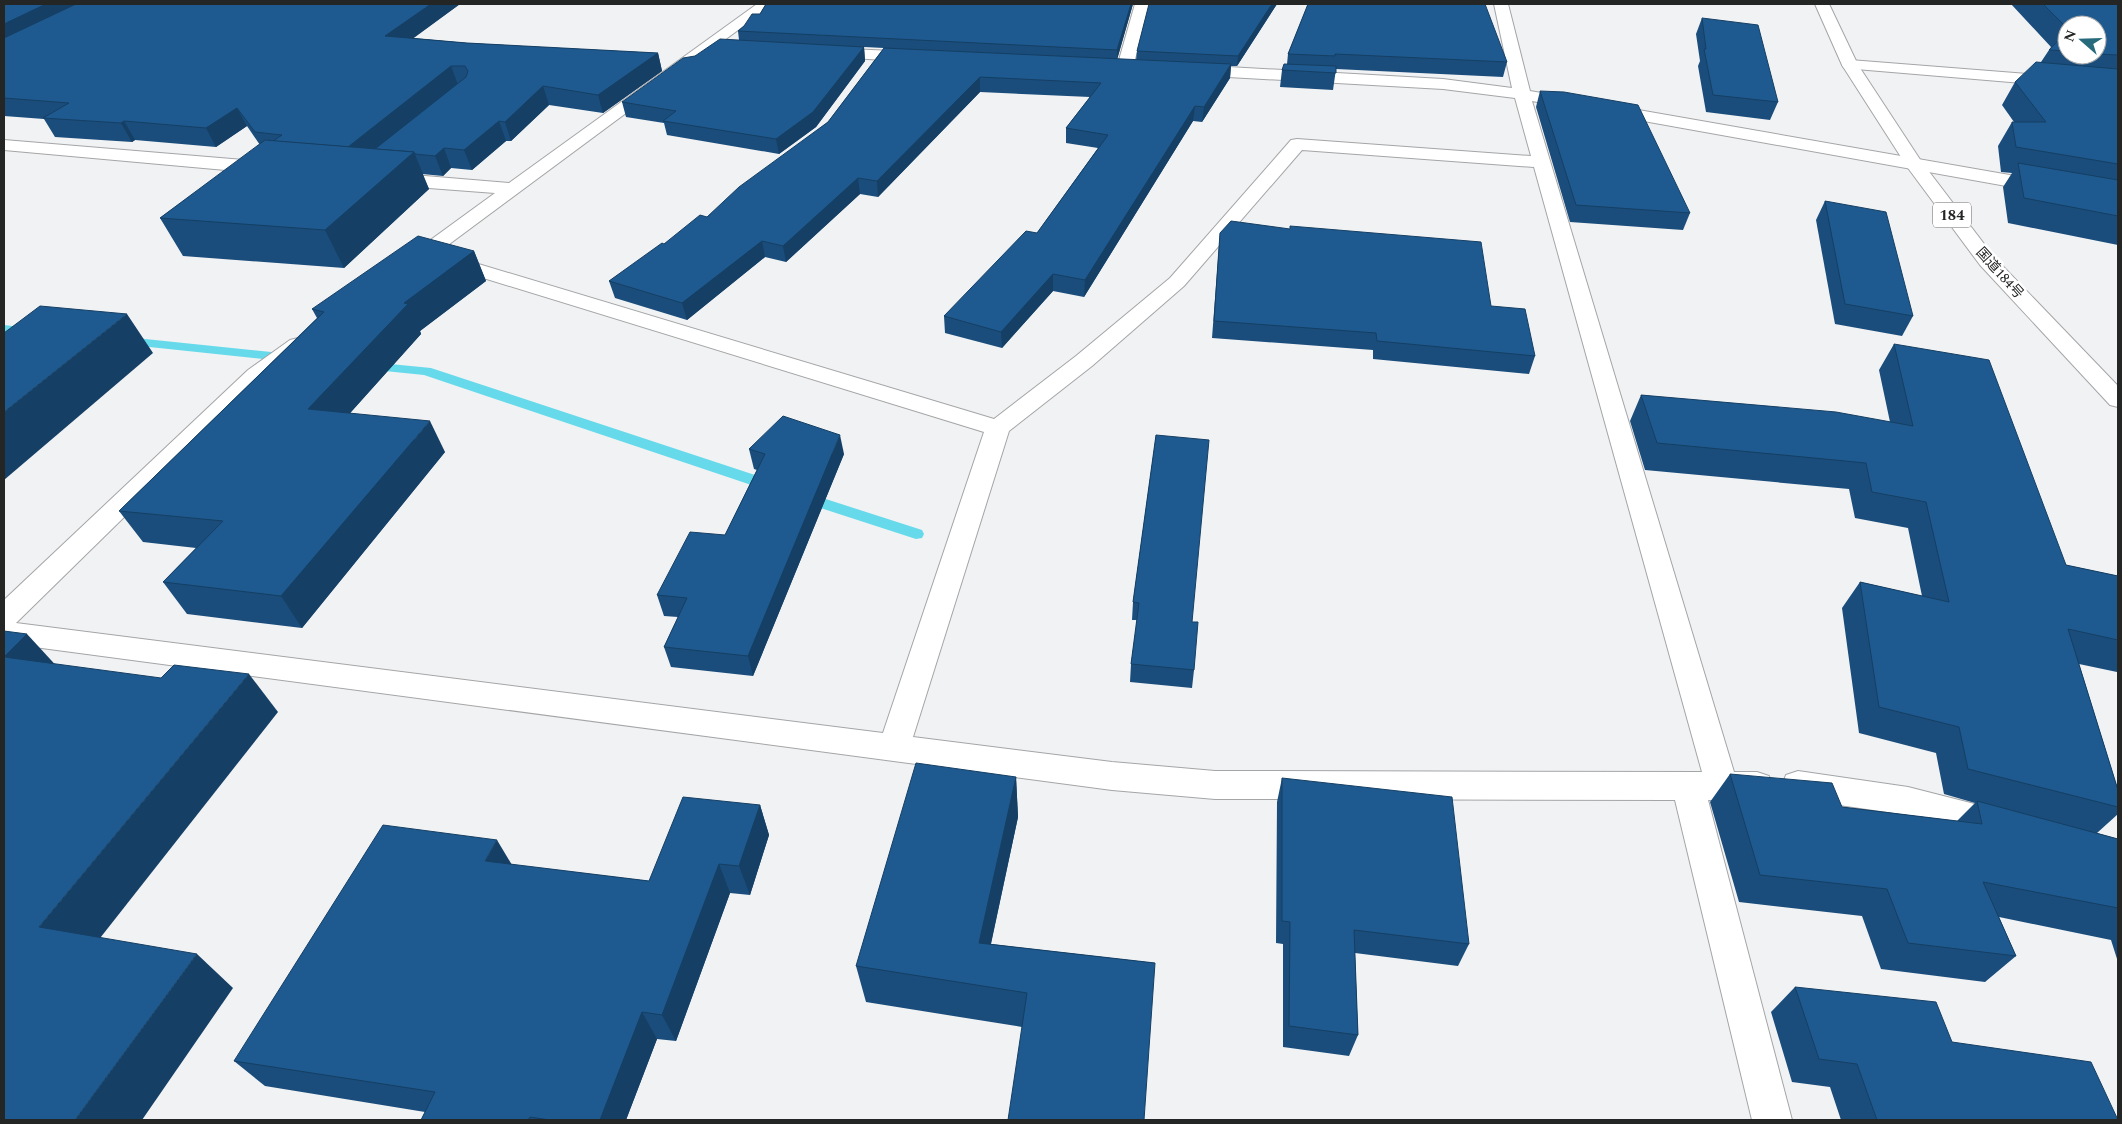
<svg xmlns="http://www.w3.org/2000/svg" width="2122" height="1124" viewBox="0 0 2122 1124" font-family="Spectral,'Noto Sans JP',serif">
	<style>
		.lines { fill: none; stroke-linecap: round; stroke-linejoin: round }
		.stream { fill: #66daea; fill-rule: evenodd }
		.street-casing { stroke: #a4a5a7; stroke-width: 2 }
		.highway-casing { stroke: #a4a5a7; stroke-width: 2 }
		.street { fill: #fff; fill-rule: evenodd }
		.highway { fill: #fff; fill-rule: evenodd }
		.wall { fill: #1a4d7b; fill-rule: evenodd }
		.shaded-wall { fill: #153f64 }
		.building { fill: #1e5a8f; stroke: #153f64 }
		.labels { text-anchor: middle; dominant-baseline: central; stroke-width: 5; stroke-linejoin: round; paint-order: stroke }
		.far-street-label { font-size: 14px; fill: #242525; stroke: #fff }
		.shield { fill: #fff; stroke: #666; stroke-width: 1 }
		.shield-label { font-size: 15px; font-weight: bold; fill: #242525 }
	</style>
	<rect width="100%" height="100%" fill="#f1f2f4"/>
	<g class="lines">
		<g class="stream">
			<path d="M4,325L29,328L36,332L29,336L4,333Z"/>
			<path d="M126,337L291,354L298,358L291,362L121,344L119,341L121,338Z"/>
			<path d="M370,362L431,368L779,483L782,487L779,491H769L424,375L365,369L363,366Z"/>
			<path d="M804,492L922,530L924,534L922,538L916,539L799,501L796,497L799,493Z"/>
		</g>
		<g class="street-casing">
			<g id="street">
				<path d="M757,4H773L417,268L410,270L403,268L400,264L403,260L495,193L389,185L382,183L380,179L382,175L389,173L509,183Z"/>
				<path d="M1135,4H1149L1133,67L1131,70H1119L1117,67Z"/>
				<path d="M1494,4H1508L1530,91L2118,194V206L1532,101L1734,772H1757L1769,776L1773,786L1769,796L1757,800H1708L1792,1120H1752L1675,800L1215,799L1112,790L4,643V600L248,370L290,340L298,338L306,340L309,345L306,350L264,380L16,623L883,733L984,432L438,264L435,260L438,256L445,254L452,256L994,419L1076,356L1170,278L1291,140L1297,139L1531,156L1515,98L1443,89L1193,75L1187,73L1185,70L1187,67L1193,65L1443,79L1512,88ZM1302,150L1534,167L1702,772L1215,771L1112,762L913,737L1009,431L1092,366L1184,286Z"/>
				<path d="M826,48L916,52L922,54L924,57L922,60L916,62L820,56L818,53L820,50Z"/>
				<path d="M1850,60L2118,81V91L1844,68L1842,65L1844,62Z"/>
				<path d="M4,140L269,162L275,164L278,168L275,172L269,174L4,150Z"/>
				<path d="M1798,771L1908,787L1998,810L2010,815L2015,825L2010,835L1998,840L1908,815L1798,799L1786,795L1782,785L1786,775Z"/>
			</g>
		</g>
		<g class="highway-casing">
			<path id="highway" d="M1815,4H1829L1858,65L1921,161L1994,257L2118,386V407L2110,405L1980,265L1908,168L1842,65Z"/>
		</g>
		<use href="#street" class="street"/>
		<use href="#highway" class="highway"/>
	</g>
	<g class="wall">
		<path d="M4,4H460L413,38L467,43L658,53L662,71L603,113L549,105L511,141H506L472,170L451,168L443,176L422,174L429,189L344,268L183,256L160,218L260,145L247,126L216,147L135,140L132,142L55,137L44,119L4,116Z"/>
		<path d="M766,4H1133L1117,59L1136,60L1137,51L1277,4L1237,66H1231L1230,78L1202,122L1193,121L1084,297L1053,291L1002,348L945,333L944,316L1037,233L1098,148L1066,143V128L1090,97L980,92L878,197L860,194L786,262L765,257L687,320L615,298L609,281L664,244L707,217L828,122L884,48L864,47L865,61L816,127L779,154L667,135L664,123L626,117L622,102L695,56L739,40L738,31L760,14Z"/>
		<path d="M1308,4L1507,62L1503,77L1336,69L1333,90L1280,87L1282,70L1287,64L1288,54Z"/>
		<path d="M2011,4H2118V245L2008,223L2003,187L2012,173L2001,172L1998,146L2012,122H2014L2002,105L2015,82L2041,62L2051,47ZM2067,25H2097V55H2067Z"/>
		<path d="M1702,18L1778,102L1770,120L1706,112L1698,66L1700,61L1696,34Z"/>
		<path d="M1540,91L1690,213L1683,230L1570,222L1536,107Z"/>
		<path d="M1825,201L1913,316L1902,336L1835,324L1816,220Z"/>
		<path d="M1220,233L1491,306L1535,356L1529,374L1373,359V350L1212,338Z"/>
		<path d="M474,251L486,281L420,331L421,334L350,413L445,452L302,628L187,614L163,582L196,548L143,542L119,511L317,318L312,309Z"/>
		<path d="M1894,344L2066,565L2118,576V671L2117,672L2079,664L2118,790V814L2097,833L2118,839V962L2111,940L1999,917L2016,956L1985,982L1881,969L1862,916L1739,902L1710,802L1730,774L1842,807L1957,821L1975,803L1944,794L1936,753L1859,733L1842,608L1860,582L1922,596L1908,528L1855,518L1849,489L1645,470L1630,421L1641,395L1890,422L1879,370Z"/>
		<path d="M1156,435L1192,622L1194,670L1192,688L1130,682L1131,664L1137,620H1132L1133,602Z"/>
		<path d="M749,449L844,454L753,676L671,667L664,647L678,617L664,616L657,595L725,535L757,470L754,469Z"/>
		<path d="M1016,777L1018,817L991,944L1155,963L1022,1027L866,1002L856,966Z"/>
		<path d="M1282,778L1469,944L1458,966L1355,953L1358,1035L1349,1056L1283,1047V944L1276,943L1277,802Z"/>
		<path d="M760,805L769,835L750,895L730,893L676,1041L657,1039L626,1120H421L425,1112L265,1086L234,1061L512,865L649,881Z"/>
		<path d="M1795,987L1952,1042L2118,1120H1841L1830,1087L1792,1082L1771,1012Z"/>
	</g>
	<g class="shaded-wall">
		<path d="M46,4H90L4,47V24Z"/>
		<path d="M431,4H460L392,54L385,36Z"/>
		<path d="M1131,4H1133L1117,60V50Z"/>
		<path d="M1272,4H1277L1237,66L1238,56Z"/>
		<path d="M864,47L865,61L816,127L779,154L776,139Z"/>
		<path d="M658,53L662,71L603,113L598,95Z"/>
		<path d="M1231,64L1230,78L1202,122L1204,107Z"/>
		<path d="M451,66L458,85L375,151L346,149Z"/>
		<path d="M980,77V92L878,197L877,181Z"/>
		<path d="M543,86L549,105L511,141L505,122Z"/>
		<path d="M1195,106L1193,121L1084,297L1085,280Z"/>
		<path d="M237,108L247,126L216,147L206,128Z"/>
		<path d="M124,121L135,140L132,142L121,123Z"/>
		<path d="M499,121L506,141L472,170L464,150Z"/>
		<path d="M444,148L451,168L443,176L435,156Z"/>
		<path d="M414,152L429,189L344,268L325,230Z"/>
		<path d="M858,178L860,194L786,262L783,246Z"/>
		<path d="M762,241L765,257L687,320L682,303Z"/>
		<path d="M474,251L486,281L420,331L421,334L326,440L308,409L404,303Z"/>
		<path d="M1053,274V291L1002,348L1001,332Z"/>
		<path d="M127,314L153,353L4,480V412Z"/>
		<path d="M430,421L445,452L302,628L281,596Z"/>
		<path d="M840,435L844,454L753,676L748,656Z"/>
		<path d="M27,634L62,672L4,657Z"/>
		<path d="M249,674L278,712L82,961L39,927Z"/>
		<path d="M1016,777L1018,817L983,980L979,943Z"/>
		<path d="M760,805L769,835L750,895L739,866Z"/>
		<path d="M497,840L515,870L485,861Z"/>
		<path d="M719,864L730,893L676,1041L662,1015Z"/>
		<path d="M197,954L233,988L142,1120H75Z"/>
		<path d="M642,1012L657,1039L626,1120H600Z"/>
	</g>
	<g class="building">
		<path d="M4,4H46L4,24Z"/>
		<path d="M76,4H431L385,36L467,43L658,53L598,95L543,86L505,122L499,121L464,150L444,148L435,156L415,154L414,152L375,149L466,77L468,71L465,66H451L348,147L273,141L282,135L255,132L237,108L206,128L124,121L121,123L43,118L69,103L4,98V38Z"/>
		<path d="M766,4H1131L1117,50L738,31L744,26L752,14H760Z"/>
		<path d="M1149,4H1272L1238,56L1137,51Z"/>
		<path d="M1308,4H1485L1507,62L1335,54V56L1288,54Z"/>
		<path d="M2043,4H2118V55L2097,54V25H2067V28Z"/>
		<path d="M1702,18L1758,25L1778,102L1713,95L1704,49H1706Z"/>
		<path d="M2067,32V51L2049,50Z"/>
		<path d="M720,39L864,47L813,112L776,139L663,121L676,111L622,102L683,58L695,56Z"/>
		<path d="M884,48L1231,64L1204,107L1195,106L1085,280L1053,274L1001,332L944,316L1026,231L1037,233L1108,135L1066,128L1101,83L980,77L877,181L858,178L783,246L762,241L682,303L609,281L662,243L664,244L700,215L707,217L739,187L828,122Z"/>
		<path d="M2036,62L2118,69V164L2016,147L2012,122H2046L2015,82Z"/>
		<path d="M1284,64L1336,66V73L1282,70Z"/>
		<path d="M1540,91L1564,92L1638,105L1690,213L1576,205Z"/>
		<path d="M265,140L414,152L325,230L160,218Z"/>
		<path d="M2018,163L2118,180V216L2024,198Z"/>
		<path d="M1825,201L1886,212L1913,316L1845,304Z"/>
		<path d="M1231,221L1290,229V226L1481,242L1491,306L1525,309L1535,356L1377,341L1376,333L1214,321L1220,233Z"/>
		<path d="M418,236L474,251L404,303L408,304L308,409L430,421L281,596L163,582L223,521L119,511L324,312L312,309Z"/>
		<path d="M40,306L127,314L4,412V333Z"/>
		<path d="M1894,344L1989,360L2066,565L2118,576V640L2068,629L2118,790V807L1968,769L1959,727L1879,707L1860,582L1949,602L1926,502L1872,492L1866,463L1657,443L1641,395L1836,412L1913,426Z"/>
		<path d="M783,416L840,435L748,656L664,647L687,598L657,595L690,532L725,535L765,454L749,449Z"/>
		<path d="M1156,435L1209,440L1192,622H1198L1194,670L1131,664L1139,603L1133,602Z"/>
		<path d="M4,631L27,634L4,657Z"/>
		<path d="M4,657L161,678L174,665L249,674L39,927L197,954L75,1120H4Z"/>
		<path d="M916,763L1016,777L979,943L1155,963L1144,1120H1008L1027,993L856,966Z"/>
		<path d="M1730,774L1832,783L1842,807L1982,824L1977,801L2118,839V908L1983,882L2016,956L1908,943L1887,889L1760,875Z"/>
		<path d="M1282,778L1452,797L1469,944L1354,930L1358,1035L1289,1026L1290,922L1282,921Z"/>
		<path d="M683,797L760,805L739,866L719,864L662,1015L642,1012L600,1120H550L530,1117L528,1120H421L435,1092L234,1061L383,825L497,840L485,861L649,881Z"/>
		<path d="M1795,987L1936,1002L1952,1042L2091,1062L2118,1120H1877L1857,1064L1819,1059Z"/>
	</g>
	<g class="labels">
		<g class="far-street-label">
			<text transform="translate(2000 273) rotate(48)">国道184号</text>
		</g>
		<rect class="shield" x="1933" y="202.5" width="38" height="25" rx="4"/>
		<g class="shield-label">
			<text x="1952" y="215">184</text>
		</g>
	</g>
	<rect width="2122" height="1124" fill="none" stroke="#242525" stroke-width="10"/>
	<g transform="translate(2082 40) rotate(290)"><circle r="24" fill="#ffffff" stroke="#a7a8a8"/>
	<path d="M0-4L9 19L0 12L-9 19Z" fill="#266a7b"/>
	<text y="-8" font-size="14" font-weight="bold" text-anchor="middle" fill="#242525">N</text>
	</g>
</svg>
